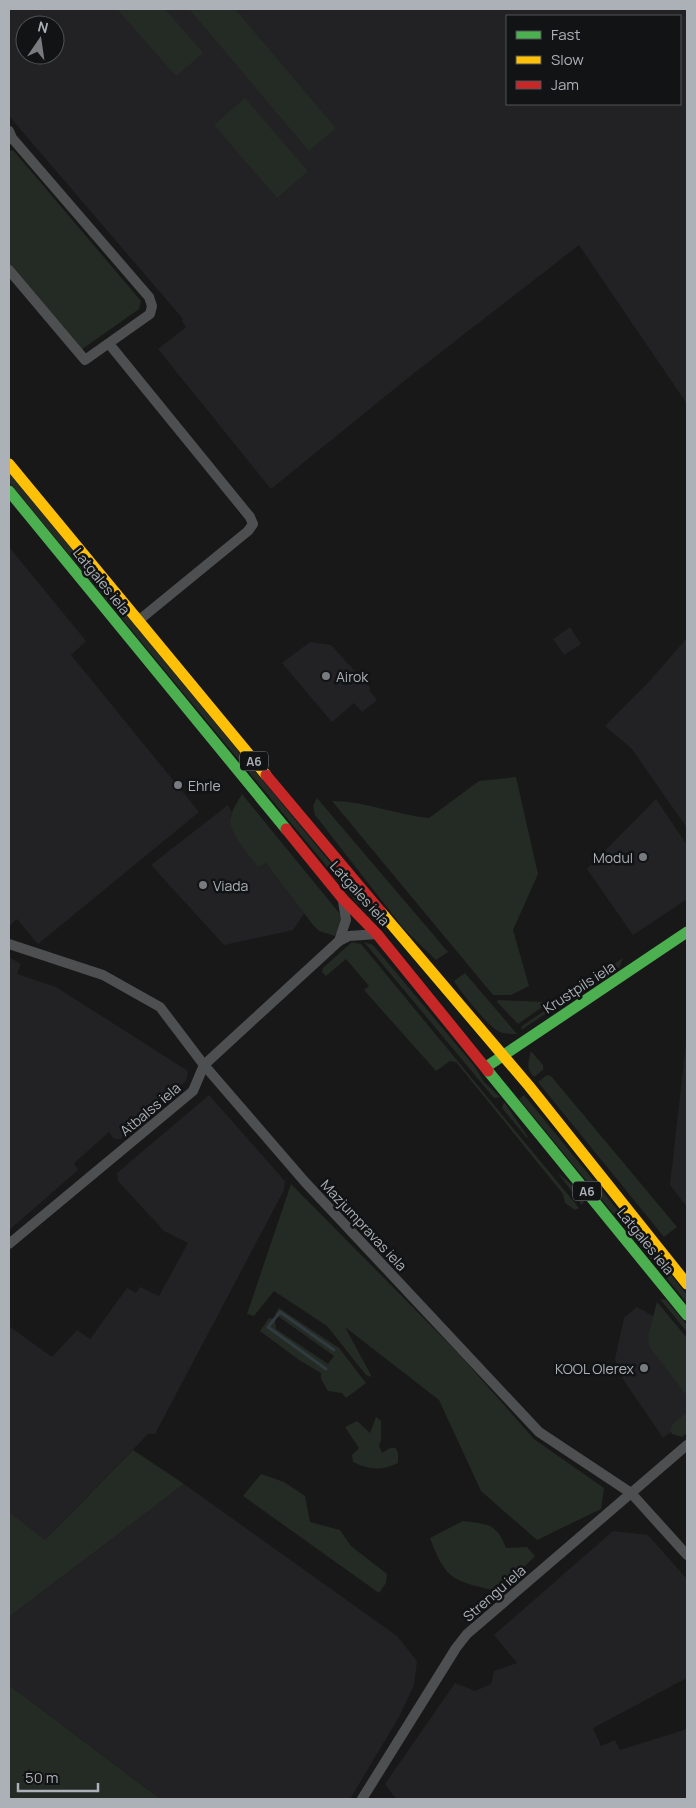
<svg xmlns="http://www.w3.org/2000/svg" width="696" height="1808" viewBox="0 0 696 1808" font-family="Manrope,sans-serif">
	<style>
		.built { fill: #222224; fill-rule: evenodd }
		.green { fill: #242a24 }
		.lines { fill: none; stroke-linecap: round; stroke-linejoin: round }
		.stream { stroke: #313b3f; stroke-width: 3 }
		.street { stroke: #4d4f51; stroke-width: 10 }
		.fast { stroke: #4caf50; stroke-width: 11 }
		.slow { stroke: #ffc107; stroke-width: 11 }
		.jam { stroke: #c62828; stroke-width: 11 }
		.poi-dot { fill: #787b7f; stroke: #121314; stroke-width: 2 }
		.labels { text-anchor: middle; dominant-baseline: central; stroke-width: 5; stroke-linejoin: round; paint-order: stroke }
		.shield { fill: #121314; stroke: #7d8286; stroke-width: 1 }
		.shield-label { font-size: 12px; font-weight: bold; fill: #abb1b7 }
		.street-label { font-size: 14px; fill: #abb1b7; stroke: #121314 }
		.poi-label { font-size: 14px; fill: #abb1b7; stroke: #121314; text-anchor: start }
	</style>
	<rect width="100%" height="100%" fill="#181818"/>
	<g class="built">
		<path d="M9,9H687V404L579,245L409,377L271,489L158,349L186,327L182,321L183,319L9,116ZM507,16H680V104H507ZM25,25H55V55H25Z"/>
		<path d="M9,547L86,641L71,655L199,812L38,944L17,919L9,926Z"/>
		<path d="M570,627L581,644L564,655L553,639Z"/>
		<path d="M687,638V828L632,749L605,726L647,684Z"/>
		<path d="M310,642L331,645L371,689L369,690L377,700L362,712L354,703L332,722L282,663Z"/>
		<path d="M656,799L687,845V899L633,935L587,869Z"/>
		<path d="M228,805L232,812L230,817L259,867L265,862L305,912L293,930L224,945L151,865Z"/>
		<path d="M9,957L21,964L17,974L56,987L188,1071L186,1081L120,1139H114L109,1132L74,1163L78,1170L9,1230Z"/>
		<path d="M687,1035V1207L670,1185Z"/>
		<path d="M209,1095L285,1181L284,1190L155,1434H148L45,1540L9,1515V1326L52,1357L77,1330L90,1339L127,1288L136,1293L140,1287L159,1296L188,1243L164,1231L118,1181L117,1173Z"/>
		<path d="M637,1307L653,1316L687,1389V1420L663,1438L621,1376L615,1359L624,1318Z"/>
		<path d="M184,1484L397,1636L417,1661L414,1685L399,1717L350,1799H160L9,1685V1617Z"/>
		<path d="M613,1531L648,1535L687,1579V1678L593,1728L601,1746L615,1740L620,1750L687,1729V1799H396L385,1784L455,1683L475,1691L491,1684L494,1671L517,1663L494,1635Z"/>
	</g>
	<g class="green">
		<path d="M117,9H165L203,53L176,76Z"/>
		<path d="M189,9H235L336,128L309,151Z"/>
		<path d="M245,98L308,171L277,198L214,125Z"/>
		<path d="M13,150L141,301L139,309L81,350L9,264V151Z"/>
		<path d="M9,472L362,901L358,904L9,482Z"/>
		<path d="M516,777L538,874L513,930L529,986L511,995H493L332,801C365,801 397,815 429,818L479,781Z"/>
		<path d="M242,794L340,914L342,926L335,936L319,931L313,925L266,863L258,867C250,856 226,830 231,816C233,808 238,801 242,794Z"/>
		<path d="M317,798L448,952L436,960L404,929L315,815L313,806Z"/>
		<path d="M352,942L361,944L579,1208L575,1210L565,1203L563,1194L456,1062L450,1061L436,1071L364,990L369,986L346,959L326,976L322,972L323,968Z"/>
		<path d="M364,942L373,945L475,1067L484,1082L500,1097L494,1098Z"/>
		<path d="M623,958L619,968L610,976L586,987L521,1030L522,1026Z"/>
		<path d="M465,973L517,1034C510,1034 504,1034 498,1031C487,1025 460,991 454,981Z"/>
		<path d="M498,1000L547,1002L548,1003L518,1024L497,1002Z"/>
		<path d="M531,1051L543,1065V1070L534,1077C526,1069 528,1062 531,1051Z"/>
		<path d="M547,1075L551,1076L677,1227L664,1237L538,1082Z"/>
		<path d="M524,1095L687,1295V1303L519,1099Z"/>
		<path d="M504,1102L528,1137L527,1138L502,1108Z"/>
		<path d="M558,1173L571,1184L584,1201L582,1205Z"/>
		<path d="M291,1184L459,1354L534,1439L604,1488L601,1509L537,1540L481,1491L439,1400L345,1327L372,1377L366,1375L327,1326L274,1291L254,1316L247,1314Z"/>
		<path d="M660,1299L666,1300L687,1325V1332Z"/>
		<path d="M657,1302L687,1338V1396L649,1346L648,1336Z"/>
		<path d="M279,1308L339,1348L366,1383L346,1398L342,1393L328,1391L321,1379V1373L299,1360L260,1331L269,1318L275,1319L276,1329L328,1364L334,1356L275,1314Z"/>
		<path d="M687,1412V1433L682,1437L672,1434L670,1430L673,1424Z"/>
		<path d="M376,1417L381,1421V1440L379,1446L382,1453L390,1448H396L398,1453V1463C381,1471 369,1470 353,1462L352,1455L359,1448L345,1427L357,1421L370,1433Z"/>
		<path d="M133,1450L184,1484L9,1617V1512L45,1540Z"/>
		<path d="M261,1474L284,1482L305,1496L310,1522L340,1530L351,1546L387,1574L386,1583L379,1593L243,1496Z"/>
		<path d="M463,1521C487,1524 497,1523 506,1548L527,1547L535,1556L499,1592C456,1580 447,1584 430,1538Z"/>
		<path d="M9,1685L160,1799H9Z"/>
	</g>
	<g class="lines">
		<path class="stream" d="M326,1369L268,1327L280,1312L334,1350"/>
		<g class="street">
			<path d="M9,131L12,138L149,297L152,306L150,314L85,360L9,270"/>
			<path d="M110,345L250,517L253,524L248,531L138,621"/>
			<path d="M339,941L346,920L343,901"/>
			<path d="M9,944L103,975L160,1007L204,1065L305,1182L539,1432L631,1493L687,1555"/>
			<path d="M9,1244L193,1091L204,1065L339,941L349,936L377,934"/>
			<path d="M362,1799L456,1648L467,1634L687,1445"/>
		</g>
		<g class="fast">
			<path d="M9,491L286,829"/>
			<path d="M486,1067L687,932"/>
			<path d="M488,1071L687,1315"/>
		</g>
		<g class="slow">
			<path d="M9,464L266,775"/>
			<path d="M381,912L529,1086L687,1284"/>
		</g>
		<g class="jam">
			<path d="M266,775L381,912"/>
			<path d="M286,829L343,899L377,934L488,1071"/>
		</g>
	</g>
	<g class="poi-dot">
		<circle cx="326" cy="676" r="5"/>
		<circle cx="178" cy="785" r="5"/>
		<circle cx="643" cy="857" r="5"/>
		<circle cx="203" cy="885" r="5"/>
		<circle cx="644" cy="1368" r="5"/>
	</g>
	<g class="labels">
		<g class="shield">
			<rect x="240" y="751.5" width="28" height="19" rx="4"/>
			<rect x="573" y="1181.5" width="28" height="19" rx="4"/>
		</g>
		<g class="shield-label">
			<text x="254" y="761">A6</text>
			<text x="587" y="1191">A6</text>
		</g>
		<g class="street-label">
			<text transform="translate(102 581) rotate(51)">Latgales iela</text>
			<text transform="translate(360 893) rotate(48)">Latgales iela</text>
			<text transform="translate(579 987) rotate(-33)">Krustpils iela</text>
			<text transform="translate(150 1109) rotate(-40)">Atbalss iela</text>
			<text transform="translate(364 1225) rotate(47)">Mazjumpravas iela</text>
			<text transform="translate(646 1241) rotate(51)">Latgales iela</text>
			<text transform="translate(494 1593) rotate(-41)">Strengu iela</text>
		</g>
		<g class="poi-label">
			<text x="336" y="676">Airok</text>
			<text x="188" y="785">Ehrle</text>
			<text x="633" y="857" text-anchor="end">Modul</text>
			<text x="213" y="885">Viada</text>
			<text x="634" y="1368" text-anchor="end">KOOL Olerex</text>
		</g>
	</g>
	<rect width="696" height="1808" fill="none" stroke="#abb1b7" stroke-width="20"/>
	<rect x="506" y="15" width="175" height="90" fill="#121314" stroke="#4f5255"/>
	<rect x="516" y="31" width="25" height="8" fill="#4caf50" stroke="#4f5255"/>
	<text x="551" y="40" font-size="15" fill="#abb1b7">Fast</text>
	<rect x="516" y="56" width="25" height="8" fill="#ffc107" stroke="#4f5255"/>
	<text x="551" y="65" font-size="15" fill="#abb1b7">Slow</text>
	<rect x="516" y="81" width="25" height="8" fill="#c62828" stroke="#4f5255"/>
	<text x="551" y="90" font-size="15" fill="#abb1b7">Jam</text>
	<g transform="translate(40 40) rotate(13)"><circle r="24" fill="#121314" stroke="#4f5255"/>
	<path d="M0-4L9 19L0 12L-9 19Z" fill="#787b7f"/>
	<text y="-8" font-size="14" font-weight="bold" text-anchor="middle" fill="#abb1b7">N</text>
	</g>
	<path d="M18 1783v8h80v-8" fill="none" stroke="#abb1b7" stroke-width="2.5"/>
	<text x="25" y="1783" font-size="15" fill="#abb1b7" stroke="#121314" stroke-width="4" paint-order="stroke">50 m</text>
</svg>
